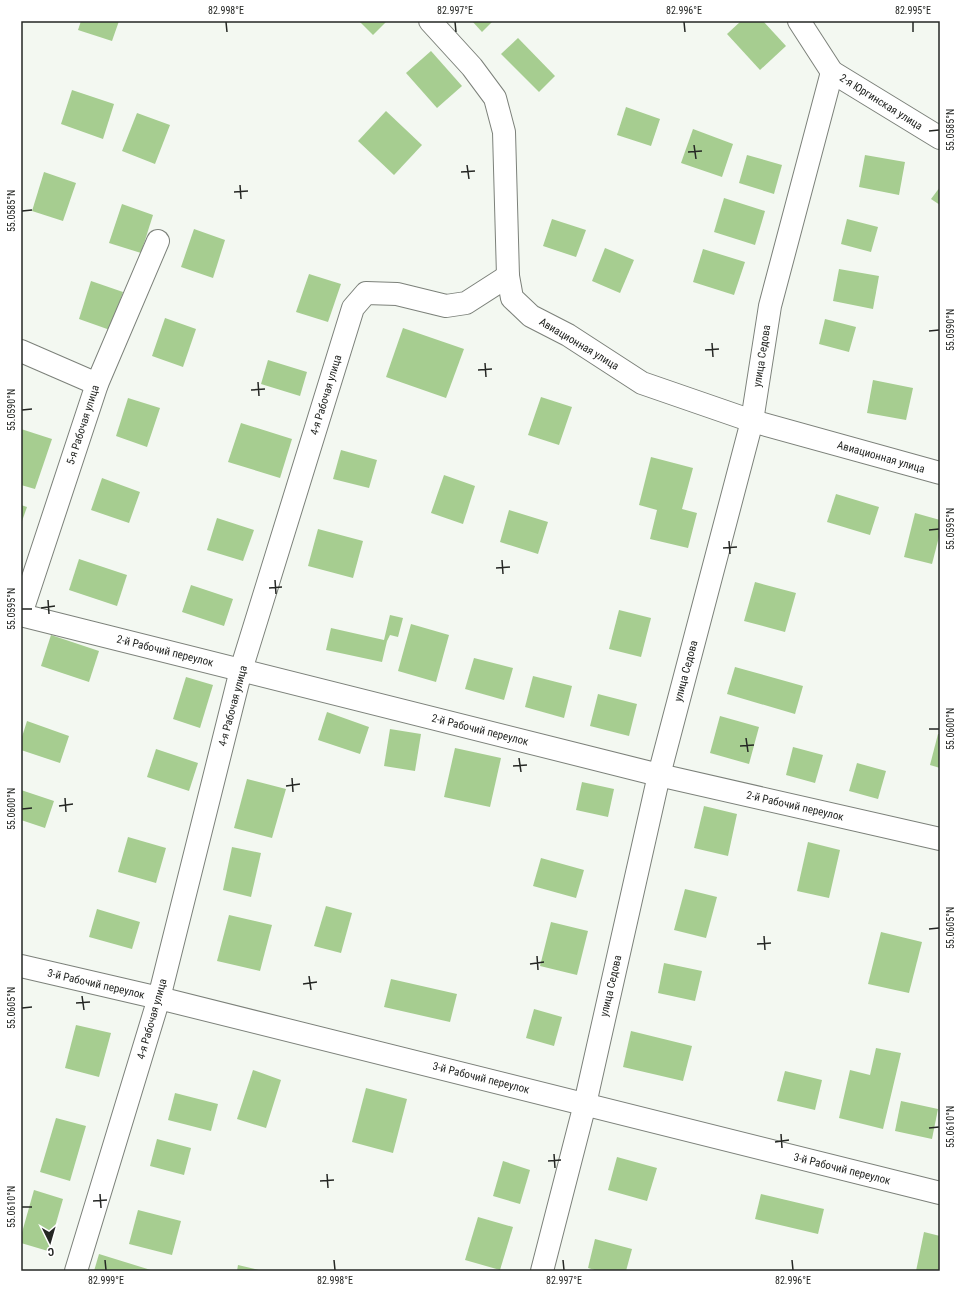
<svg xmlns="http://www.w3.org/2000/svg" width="961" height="1292" viewBox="0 0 961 1292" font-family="'Roboto Condensed',sans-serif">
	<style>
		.building { fill: #a6cd90 }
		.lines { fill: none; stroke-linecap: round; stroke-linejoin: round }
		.minor-casing { stroke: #7c817a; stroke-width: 24 }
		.minor { stroke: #fff; stroke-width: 22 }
		.ticks { fill: none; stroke: #252724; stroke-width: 1.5 }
		.labels { text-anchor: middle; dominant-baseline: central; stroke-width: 3; stroke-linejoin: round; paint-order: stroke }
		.street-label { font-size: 11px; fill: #252724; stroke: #fff }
		.neatline { fill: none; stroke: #252724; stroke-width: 1.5 }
		.ticks-label { font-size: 10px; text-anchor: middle; fill: #252724 }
	</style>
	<rect width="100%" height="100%" fill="#f3f8f1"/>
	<g class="building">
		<path d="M81,21H119L112,41L78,30Z"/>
		<path d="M359,21H387L373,35Z"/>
		<path d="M472,21H493L482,32Z"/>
		<path d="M741,21H763L786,46L760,70L727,34Z"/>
		<path d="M518,38L555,76L539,92L501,54Z"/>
		<path d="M431,51L462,86L437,108L406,73Z"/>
		<path d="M72,90L114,104L103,139L61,124Z"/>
		<path d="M626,107L660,119L651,146L617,135Z"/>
		<path d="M386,111L422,145L394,175L358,141Z"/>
		<path d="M137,113L170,125L155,164L122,151Z"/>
		<path d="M693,129L733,144L722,177L681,163Z"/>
		<path d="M747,155L782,165L774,194L739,183Z"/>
		<path d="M865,155L905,162L899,195L859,187Z"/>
		<path d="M44,172L76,183L63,221L32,211Z"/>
		<path d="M940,187V205L931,199Z"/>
		<path d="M724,198L765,211L755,245L714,232Z"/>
		<path d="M122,204L153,215L141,253L109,243Z"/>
		<path d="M552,219L586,230L576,257L543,246Z"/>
		<path d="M847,219L878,227L871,252L841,244Z"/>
		<path d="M194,229L225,240L213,278L181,267Z"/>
		<path d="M605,248L634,260L620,293L592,281Z"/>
		<path d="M703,249L745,262L734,295L693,282Z"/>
		<path d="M839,269L879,276L873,309L833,301Z"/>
		<path d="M309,274L341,284L328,322L296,312Z"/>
		<path d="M91,281L123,292L110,330L79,319Z"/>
		<path d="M165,318L196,329L183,367L152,356Z"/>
		<path d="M825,319L856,327L849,352L819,344Z"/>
		<path d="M403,328L464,349L446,398L386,377Z"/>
		<path d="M268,360L307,372L300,396L261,384Z"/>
		<path d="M873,380L913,388L906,420L867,413Z"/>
		<path d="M541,397L572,407L559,445L528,435Z"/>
		<path d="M128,398L160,408L147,447L116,436Z"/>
		<path d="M241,423L292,439L280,478L228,462Z"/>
		<path d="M21,429L52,439L35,489L21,485Z"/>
		<path d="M341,450L377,460L369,488L333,479Z"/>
		<path d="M651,457L693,468L682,509L697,513L688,548L650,539L657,510L639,505Z"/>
		<path d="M444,475L475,486L463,524L431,513Z"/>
		<path d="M102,478L140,492L129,523L91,510Z"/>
		<path d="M836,494L879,507L870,535L827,522Z"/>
		<path d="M21,505L27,507L21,524Z"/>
		<path d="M509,510L548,522L538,554L500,542Z"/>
		<path d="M915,513L940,520V533L932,564L904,557Z"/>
		<path d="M217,518L254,530L243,561L207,550Z"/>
		<path d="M318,529L363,541L353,578L308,566Z"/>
		<path d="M79,559L127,575L117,606L69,590Z"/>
		<path d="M755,582L796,593L785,632L744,621Z"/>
		<path d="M191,585L233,599L224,626L182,612Z"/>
		<path d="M619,610L651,618L641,657L609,649Z"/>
		<path d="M390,615L403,618L398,637L390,635L387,641L382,662L326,650L331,628L384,640Z"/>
		<path d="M411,624L449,635L436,682L398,671Z"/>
		<path d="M51,635L99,651L89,682L41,666Z"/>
		<path d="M474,658L513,668L504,700L465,689Z"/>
		<path d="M735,667L803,686L795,714L727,694Z"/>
		<path d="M533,676L572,686L564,718L525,707Z"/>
		<path d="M186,677L213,685L200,728L173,719Z"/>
		<path d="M598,694L637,704L629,736L590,726Z"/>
		<path d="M327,712L369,727L360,754L318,740Z"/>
		<path d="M720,716L759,727L749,764L710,753Z"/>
		<path d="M27,721L69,736L60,763L21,750V740Z"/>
		<path d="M390,729L421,734L415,771L384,766Z"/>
		<path d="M938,734H940V768L930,765Z"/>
		<path d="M793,747L823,755L815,783L786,775Z"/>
		<path d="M455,748L501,758L490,807L444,797Z"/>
		<path d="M156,749L198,763L189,791L147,777Z"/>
		<path d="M857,763L886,771L878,799L849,791Z"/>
		<path d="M247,779L286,789L272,838L234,828Z"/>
		<path d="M582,782L614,789L608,817L576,810Z"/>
		<path d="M21,790L54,801L45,828L21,820Z"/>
		<path d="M704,806L737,814L728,856L694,848Z"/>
		<path d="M128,837L166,848L156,883L118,872Z"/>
		<path d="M808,842L840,850L829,898L797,891Z"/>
		<path d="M232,847L261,853L251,897L223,890Z"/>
		<path d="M541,858L584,870L576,898L533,886Z"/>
		<path d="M685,889L717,897L706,938L674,930Z"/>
		<path d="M326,906L352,913L341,953L314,946Z"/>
		<path d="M97,909L140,922L132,949L89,937Z"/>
		<path d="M229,915L272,925L260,971L217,961Z"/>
		<path d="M551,922L588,931L577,975L540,966Z"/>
		<path d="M881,932L922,942L909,993L868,984Z"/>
		<path d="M664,963L702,971L695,1001L658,993Z"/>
		<path d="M391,979L457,994L450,1022L384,1007Z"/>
		<path d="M534,1009L562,1017L554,1046L526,1038Z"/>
		<path d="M76,1025L111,1033L99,1077L65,1068Z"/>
		<path d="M631,1031L692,1046L683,1081L623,1067Z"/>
		<path d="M876,1048L901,1053L883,1129L839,1118L850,1070L870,1075Z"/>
		<path d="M253,1070L281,1080L266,1128L237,1119Z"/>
		<path d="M785,1071L822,1080L815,1110L777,1101Z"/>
		<path d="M366,1088L407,1099L393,1153L352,1142Z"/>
		<path d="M175,1093L218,1104L211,1131L168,1120Z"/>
		<path d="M901,1101L938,1109L932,1139L895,1131Z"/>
		<path d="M56,1118L86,1126L70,1181L40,1172Z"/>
		<path d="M157,1139L191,1148L184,1175L150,1166Z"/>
		<path d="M617,1157L657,1168L647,1201L608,1190Z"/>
		<path d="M503,1161L530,1170L520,1204L493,1196Z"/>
		<path d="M34,1190L63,1199L48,1251L21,1243V1236Z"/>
		<path d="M761,1194L824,1209L818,1234L755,1219Z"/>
		<path d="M138,1210L181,1221L172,1255L129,1244Z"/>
		<path d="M478,1217L513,1227L500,1270L465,1260Z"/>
		<path d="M924,1232L940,1236V1271H916Z"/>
		<path d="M595,1239L632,1249L626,1271H598L588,1268Z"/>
		<path d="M99,1254L154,1271H94Z"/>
		<path d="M238,1265L259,1270V1271H237Z"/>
	</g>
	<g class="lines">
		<g class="minor-casing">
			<g id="minor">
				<path d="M430,21L472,67L495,98L504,132L508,276L512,298L531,316L568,335L642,383L752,421L940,473"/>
				<path d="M799,21L832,72L940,138"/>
				<path d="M21,351L97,384"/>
				<path d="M21,614L97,384L158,241"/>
				<path d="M21,615L659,775L940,839"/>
				<path d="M21,966L159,998L940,1193"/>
				<path d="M76,1271L159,998L241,670L353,308L366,293L397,294L446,306L466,303L508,276"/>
				<path d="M542,1271L585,1104L659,775L752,421L770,306L832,72"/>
			</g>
		</g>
		<use href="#minor" class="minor"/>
	</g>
	<path class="ticks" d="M226,22L227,32M455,22L456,32M684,22L685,32M913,22V32M929,131L939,130M694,145L696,159M688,152L702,151M467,165L469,179M461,172L475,171M240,185L241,199M234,192L248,191M22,211L32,210M929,331L939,330M712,343L713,357M705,350L719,349M485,363L486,377M478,370L492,369M258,382L259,396M251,390L265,389M22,410L32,409M929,530L939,529M729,541L730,554M723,548L737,547M502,560L503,574M496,568L510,567M275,580L276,594M269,588L282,587M48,600L49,614M41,608L55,606M22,609H32M929,729H939M746,738L748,752M740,746L754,745M519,758L521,772M513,766L527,765M292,778L293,792M286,786L300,784M65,798L66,812M59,806L73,804M22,809L32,808M929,929L939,928M764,936L765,950M757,944L771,943M537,956L538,970M530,964L544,962M309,976L311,990M303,984L317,982M82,996L84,1010M76,1003L90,1002M22,1008L32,1007M929,1128L939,1127M781,1134L782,1148M775,1142L789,1140M554,1154L555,1168M548,1161L561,1160M327,1174L328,1188M320,1181L334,1180M100,1194L101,1208M93,1201L107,1200M22,1207H32M105,1260L106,1270M334,1260L335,1270M563,1260L564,1270M792,1260L793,1270"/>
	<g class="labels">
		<g class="street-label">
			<text transform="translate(881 102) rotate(32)">2-я Юргинская улица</text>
			<text transform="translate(579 344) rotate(31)">Авиационная улица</text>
			<text transform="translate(762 356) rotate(-81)">улица Седова</text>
			<text transform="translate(326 395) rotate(-73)">4-я Рабочая улица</text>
			<text transform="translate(83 425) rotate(-72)">5-я Рабочая улица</text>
			<text transform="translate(881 457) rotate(16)">Авиационная улица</text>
			<text transform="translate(165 651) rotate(14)">2-й Рабочий переулок</text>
			<text transform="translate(686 671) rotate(-75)">улица Седова</text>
			<text transform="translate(233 706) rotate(-75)">4-я Рабочая улица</text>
			<text transform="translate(480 730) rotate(14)">2-й Рабочий переулок</text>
			<text transform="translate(795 806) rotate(13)">2-й Рабочий переулок</text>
			<text transform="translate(96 984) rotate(13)">3-й Рабочий переулок</text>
			<text transform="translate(611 986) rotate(-77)">улица Седова</text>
			<text transform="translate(152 1019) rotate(-74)">4-я Рабочая улица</text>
			<text transform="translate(481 1078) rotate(14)">3-й Рабочий переулок</text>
			<text transform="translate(842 1169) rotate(14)">3-й Рабочий переулок</text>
		</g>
	</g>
	<rect width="961" height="1292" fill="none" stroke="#ffffff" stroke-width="44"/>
	<g transform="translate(50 1242) rotate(175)" stroke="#ffffff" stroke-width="3" paint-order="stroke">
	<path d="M0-3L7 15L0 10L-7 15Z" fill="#252724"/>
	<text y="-6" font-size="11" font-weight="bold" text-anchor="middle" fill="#252724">С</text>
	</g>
	<rect x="22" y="22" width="917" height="1248" class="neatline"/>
	<g class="ticks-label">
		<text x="226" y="14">82.998°E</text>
		<text x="455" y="14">82.997°E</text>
		<text x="684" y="14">82.996°E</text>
		<text x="913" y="14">82.995°E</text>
		<text transform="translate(950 130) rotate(-90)" y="4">55.0585°N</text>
		<text transform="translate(11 211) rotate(-90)" y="4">55.0585°N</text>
		<text transform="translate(950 330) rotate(-90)" y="4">55.0590°N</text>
		<text transform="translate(11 410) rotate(-90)" y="4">55.0590°N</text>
		<text transform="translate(950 529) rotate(-90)" y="4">55.0595°N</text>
		<text transform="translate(11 609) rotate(-90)" y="4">55.0595°N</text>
		<text transform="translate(950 729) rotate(-90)" y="4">55.0600°N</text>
		<text transform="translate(11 809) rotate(-90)" y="4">55.0600°N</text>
		<text transform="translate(950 928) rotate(-90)" y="4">55.0605°N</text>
		<text transform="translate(11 1008) rotate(-90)" y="4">55.0605°N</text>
		<text transform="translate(950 1127) rotate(-90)" y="4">55.0610°N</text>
		<text transform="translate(11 1207) rotate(-90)" y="4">55.0610°N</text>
		<text x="106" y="1284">82.999°E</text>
		<text x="335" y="1284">82.998°E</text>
		<text x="564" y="1284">82.997°E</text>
		<text x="793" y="1284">82.996°E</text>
	</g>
</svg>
